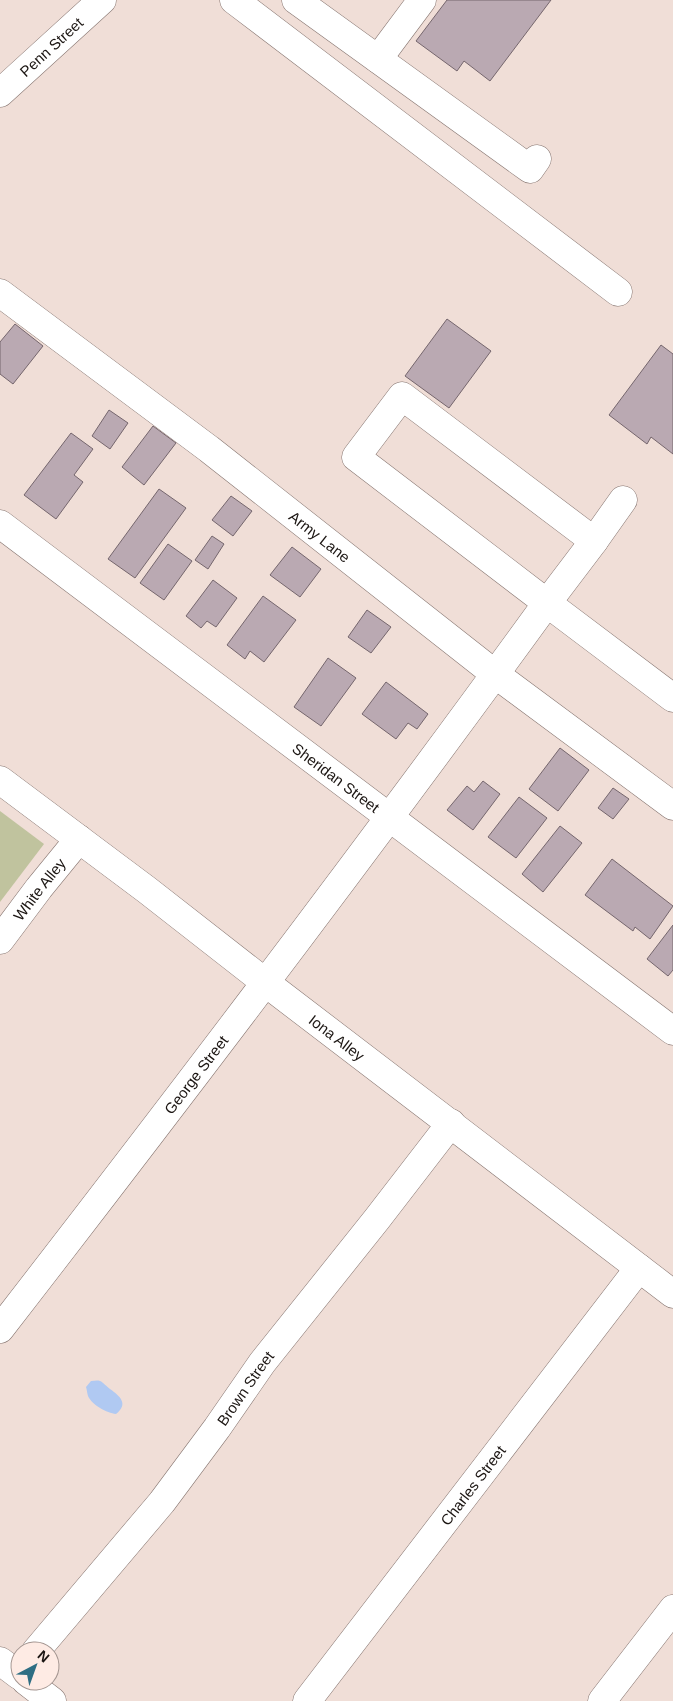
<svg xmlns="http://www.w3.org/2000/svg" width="673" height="1701" viewBox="0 0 673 1701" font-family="Helvetica,sans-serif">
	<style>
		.green { fill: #c0c39e }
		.water { fill: #b0c9f2 }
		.building { fill: #baa9b2; stroke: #75666d }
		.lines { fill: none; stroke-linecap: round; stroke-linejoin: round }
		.minor-casing { stroke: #867570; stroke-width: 29 }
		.minor { stroke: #fff; stroke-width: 28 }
		.labels { text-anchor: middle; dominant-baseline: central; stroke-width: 4.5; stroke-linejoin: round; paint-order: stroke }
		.street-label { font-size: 15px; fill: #1b1512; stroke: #feebe4 }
	</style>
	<rect width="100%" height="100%" fill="#f0ded7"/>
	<path class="green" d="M0,811L44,844L0,902Z"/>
	<path class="water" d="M91,1381C94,1381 97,1380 100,1381C103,1382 107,1387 110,1389C120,1396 129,1404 116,1414C107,1413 92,1405 88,1396C87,1393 87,1390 86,1387Z"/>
	<g class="building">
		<path d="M447,0H551L490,81L464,61L457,71L416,41Z"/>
		<path d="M447,319L491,351L449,408L405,376Z"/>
		<path d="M15,324L43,346L13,384L0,374V342Z"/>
		<path d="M661,345L673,354V454L651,437L647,444L609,415Z"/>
		<path d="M109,410L128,423L110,449L92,436Z"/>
		<path d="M153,426L176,443L144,485L122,467Z"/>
		<path d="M71,433L93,449L74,475L83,482L56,519L24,495Z"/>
		<path d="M159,489L186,508L135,578L108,559Z"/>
		<path d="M231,496L252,511L233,536L212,520Z"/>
		<path d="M212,536L224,544L208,569L195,560Z"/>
		<path d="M168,544L192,561L164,600L140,583Z"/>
		<path d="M292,547L321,569L300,597L270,575Z"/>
		<path d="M213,580L237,598L216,627L207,621L201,628L186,616Z"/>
		<path d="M263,596L296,620L264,662L250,651L245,659L227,645Z"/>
		<path d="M367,610L391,627L371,653L348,637Z"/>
		<path d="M328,658L356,678L321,726L294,707Z"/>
		<path d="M386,682L428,714L417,729L408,723L396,739L362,714Z"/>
		<path d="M560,748L589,770L558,811L529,789Z"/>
		<path d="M483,781L500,794L473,830L447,810L467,786L474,792Z"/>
		<path d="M613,788L629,799L613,819L598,808Z"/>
		<path d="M519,797L547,818L516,858L488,837Z"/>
		<path d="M560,826L582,843L543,892L522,874Z"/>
		<path d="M612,859L673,906L650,939L635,927L633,931L585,895Z"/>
		<path d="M673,925V970L668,976L647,959Z"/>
	</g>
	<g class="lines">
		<g class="minor-casing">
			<g id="minor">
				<path d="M234,0L618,292"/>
				<path d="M296,0L530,169L537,159"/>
				<path d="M378,59L422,0"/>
				<path id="s1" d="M0,93L102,0"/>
				<path id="s2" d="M0,293L209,449L495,674L673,806"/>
				<path id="s3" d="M0,524L673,1031"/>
				<path d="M594,541L623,500"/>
				<path id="s4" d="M0,780L147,890L266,983L673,1294"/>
				<path id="s5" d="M0,940L39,888L79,839"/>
				<path id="s6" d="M0,1329C186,1089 369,848 547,603L356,457L402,396L594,541L547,603L673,698"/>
				<path id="s7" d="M36,1651L162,1502L217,1428L262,1363L377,1219L451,1123"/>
				<path d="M0,1661L20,1676"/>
				<path d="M26,1681L52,1701"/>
				<path id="s8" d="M307,1701L639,1268"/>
				<path d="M602,1701L673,1609"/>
			</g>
		</g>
		<use href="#minor" class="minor"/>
	</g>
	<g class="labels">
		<g class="street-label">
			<text stroke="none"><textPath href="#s1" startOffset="69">Penn Street</textPath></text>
			<text stroke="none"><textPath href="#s2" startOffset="402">Army Lane</textPath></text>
			<text stroke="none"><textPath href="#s3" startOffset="421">Sheridan Street</textPath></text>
			<text stroke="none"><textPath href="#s5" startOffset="64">White Alley</textPath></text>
			<text stroke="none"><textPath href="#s4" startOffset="424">Iona Alley</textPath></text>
			<text stroke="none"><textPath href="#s6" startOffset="321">George Street</textPath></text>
			<text stroke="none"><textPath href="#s7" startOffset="336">Brown Street</textPath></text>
			<text stroke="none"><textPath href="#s8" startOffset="272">Charles Street</textPath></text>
		</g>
	</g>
	<g transform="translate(35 1666) rotate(41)"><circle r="24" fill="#feebe4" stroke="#a39590"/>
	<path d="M0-4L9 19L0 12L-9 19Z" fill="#2e6e83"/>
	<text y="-8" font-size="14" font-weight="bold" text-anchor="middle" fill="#1b1512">N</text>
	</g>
</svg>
